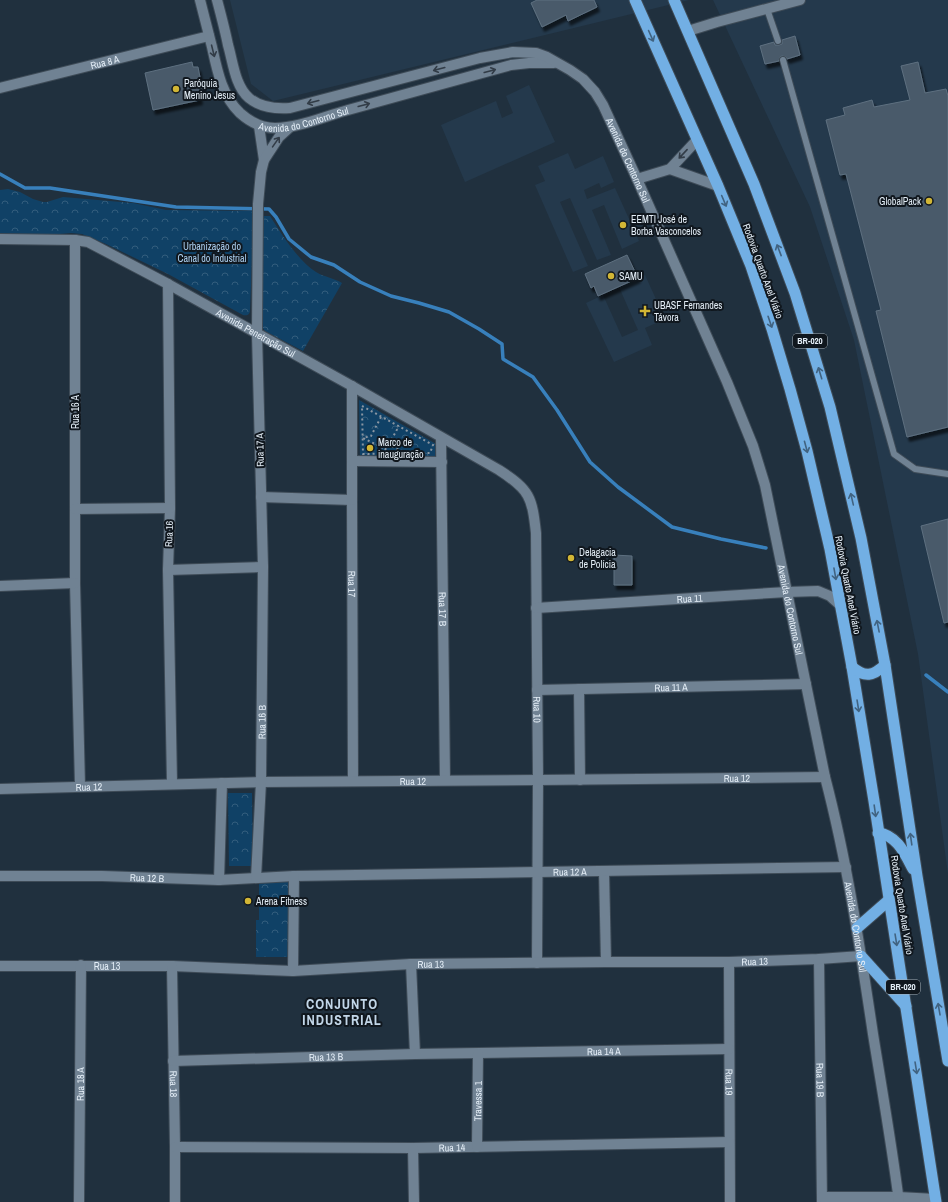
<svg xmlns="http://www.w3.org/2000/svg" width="948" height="1202" viewBox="0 0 948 1202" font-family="'Archivo Narrow',sans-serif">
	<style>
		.built { fill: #24394c }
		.park { fill: url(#park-crowns) }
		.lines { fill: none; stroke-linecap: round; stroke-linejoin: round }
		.stream { stroke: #3880bc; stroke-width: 3.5 }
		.building { fill: #495a6a; stroke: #5e7080; filter: url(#shadow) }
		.service-casing { stroke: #3e4b57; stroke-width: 8 }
		.minor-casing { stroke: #3e4b57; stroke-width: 12 }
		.tertiary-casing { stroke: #3e4b57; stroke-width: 12 }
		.trunk-casing { stroke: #3e4b57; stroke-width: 13 }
		.path { stroke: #8a96a2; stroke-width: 2; stroke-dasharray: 2 3; stroke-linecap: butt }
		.service { stroke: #708293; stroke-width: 6 }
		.minor { stroke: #708293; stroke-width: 10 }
		.tertiary { stroke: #708293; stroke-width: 10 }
		.trunk { stroke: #72afe4; stroke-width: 11 }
		.oneway { stroke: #416381 }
		.oneway2 { stroke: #323c47 }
		.poi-dot { fill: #d2b635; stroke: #10171e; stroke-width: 1.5 }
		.labels { text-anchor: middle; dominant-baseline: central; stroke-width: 4; stroke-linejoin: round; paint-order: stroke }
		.shield { fill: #10171e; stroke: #a4aeb6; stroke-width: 1 }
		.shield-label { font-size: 9px; font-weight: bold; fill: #e4eef7 }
		.street-label { font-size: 10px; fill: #e4eef7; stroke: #10171e }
		.poi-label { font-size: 10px; fill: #e4eef7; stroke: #10171e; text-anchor: start }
		.park-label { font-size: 10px; fill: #add0f0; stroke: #10171e }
		.district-label { font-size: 14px; font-weight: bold; letter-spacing: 1px; fill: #c2d6e8; stroke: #10171e }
	</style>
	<defs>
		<pattern id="park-crowns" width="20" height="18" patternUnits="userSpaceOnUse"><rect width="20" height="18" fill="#104166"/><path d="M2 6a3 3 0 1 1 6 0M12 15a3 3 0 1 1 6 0" fill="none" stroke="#335d7d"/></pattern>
		<filter id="shadow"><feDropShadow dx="2.5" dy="4.5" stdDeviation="1" flood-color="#0009"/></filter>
	</defs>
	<rect width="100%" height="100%" fill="#20303e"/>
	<g class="built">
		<path d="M230,0H689L273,101L251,84Z"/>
		<path d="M713,0H948V874L918,654L854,340L810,207Z"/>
		<path d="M529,85L555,142L465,182L441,125L496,101L502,118L513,113L506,96Z"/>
		<path d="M568,153L575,169L603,156L614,182L601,188L599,183L584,190L587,199L615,188L639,241L622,249L604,205L592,210L611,255L597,260L570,198L560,202L588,266L573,272L535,185L545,181L538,166Z"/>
		<path d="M645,275L665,319L645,328L652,345L614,362L586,303L603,295L622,337L638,330L619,287Z"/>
	</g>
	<g class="park">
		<path d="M8,189L20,192L33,199L43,202H47L63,197L133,203L166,210L254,211L250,310C250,314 248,316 243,315L168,274L106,244L82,234L71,233L48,235L0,234V190Z"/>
		<path d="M262,216H270C281,233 298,261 316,272C324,277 334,278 342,283L303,351L265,331L262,327Z"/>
		<path d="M359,400L436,444L435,456L360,457Z"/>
		<path d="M228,793H252L253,866H229Z"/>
		<path d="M259,880H289V957H256V920H259Z"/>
	</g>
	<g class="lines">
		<g class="stream">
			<path d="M0,174L25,188H50L176,207L269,209L276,217L289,239L311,257L334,265L360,282L391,296L419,303L449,312L479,329L502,344L503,359L533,377L557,410L590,462L618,487L672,527L721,539L766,548"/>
			<path d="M926,675L948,692"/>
		</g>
	</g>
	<g class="building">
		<path d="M537,0H594L597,7L568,21L566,15L542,27L531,3Z"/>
		<path d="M795,36L800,55L787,59L786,57L782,56L780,57L779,61L765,64L760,46L774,42L775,45H779L782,44V40Z"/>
		<path d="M192,62L193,67H198L203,93L199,94L200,100L153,110L145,73Z"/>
		<path d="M918,62L925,93L946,89L948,96V427L907,437L876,311L881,310L846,174L840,175L826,120L845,115L843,108L872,100L874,107L910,100L901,66Z"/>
		<path d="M627,255L638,278L598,296L594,286L591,288L585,274Z"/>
		<path d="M948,519V622L944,623L921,526Z"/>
		<path d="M614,555L632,556V585H614Z"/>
	</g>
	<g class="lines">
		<g class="service-casing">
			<g id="service">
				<path d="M767,9L778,41"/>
				<path d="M783,60L894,454L915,469L948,474"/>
			</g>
		</g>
		<g class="minor-casing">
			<g id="minor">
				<path id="s1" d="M0,88L209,36"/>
				<path d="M259,126L264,160"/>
				<path id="s2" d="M0,239L75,240L88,242L168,284L352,386L499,470C530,490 532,497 536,533L538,780L537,963"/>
				<path d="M75,240V583L80,786"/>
				<path d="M168,284L170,508L168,570L172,783"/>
				<path id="s3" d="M352,386V500L353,781"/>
				<path id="s4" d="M441,438L445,780"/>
				<path d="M352,461L442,462"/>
				<path d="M261,497L352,500"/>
				<path d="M75,509L170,508"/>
				<path d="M168,570L263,567"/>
				<path d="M0,586L75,583"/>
				<path id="s5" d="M536,608L787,592L818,591L830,596L840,605"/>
				<path d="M579,689L580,780"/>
				<path id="s6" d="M537,690L806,684"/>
				<path id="s7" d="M0,789L261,782L538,780L825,777"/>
				<path d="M604,871L606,962"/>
				<path id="s8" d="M0,876H102L219,880L294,876L846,867"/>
				<path id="s9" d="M256,878L261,782L263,567L257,334L258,204L261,172L264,160L279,137L290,127"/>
				<path d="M219,880L222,783"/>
				<path id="s10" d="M819,959L822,1202"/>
				<path id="s11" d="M729,962L730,1202"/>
				<path d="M411,964L415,1054"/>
				<path id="s12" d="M0,966H172L293,971L411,964L606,962H729L819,959L861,956"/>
				<path id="s13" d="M172,966L175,1147V1202"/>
				<path d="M293,971L294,876"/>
				<path id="s14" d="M173,1061L415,1054L729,1049"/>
				<path id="s15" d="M175,1147L413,1148L729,1142"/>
				<path id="s16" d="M477,1147L478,1054"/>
				<path d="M413,1148L414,1202"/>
				<path d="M822,1197H898L935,1199"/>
				<path id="s17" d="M79,1202L81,965"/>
			</g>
		</g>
		<g class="tertiary-casing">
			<g id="tertiary">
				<path id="s18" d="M200,0C204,16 208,31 212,47C217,70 222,96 240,113C250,122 261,128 275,128C299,128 325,116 348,110C402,95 457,80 511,65L529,63H554"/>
				<path id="s19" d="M217,0C221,15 225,30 228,45C233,62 235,86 249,98C261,108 276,109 290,108L480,58L513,52L536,53L547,57L570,70L583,79L595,92L603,105L637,179L727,382L753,446L765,485L825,777C847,861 860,947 873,1034C882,1090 892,1146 899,1202"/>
				<path d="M688,31L717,22L800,0"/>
				<path d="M670,169L718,186"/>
				<path d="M637,179L670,169L697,140"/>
			</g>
		</g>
		<g class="trunk-casing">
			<g id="trunk">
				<path d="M635,0L718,186L751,266L772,329L790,389L807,451L830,549L852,667L874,801L936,1202"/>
				<path d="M674,0L754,184L795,293L830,407L861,538L885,665L917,876L948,1061"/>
				<path d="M852,667C865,678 873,676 885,665"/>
				<path d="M878,833C897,835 905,854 913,869"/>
				<path d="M857,928L889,900"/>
				<path d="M861,956L906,1006"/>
			</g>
		</g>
		<g class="path">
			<path d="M362,406L433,445L430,453L363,454Z"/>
			<path d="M381,417L371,436L363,438L385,449"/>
			<path d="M389,444L399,426"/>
			<path d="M385,450L388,445L402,451"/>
		</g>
		<use href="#service" class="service"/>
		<use href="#minor" class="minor"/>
		<use href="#tertiary" class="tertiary"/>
		<use href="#trunk" class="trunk"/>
	</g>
	<defs><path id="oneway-shaft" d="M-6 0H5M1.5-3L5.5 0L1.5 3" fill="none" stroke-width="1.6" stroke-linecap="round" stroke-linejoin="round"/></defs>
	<g class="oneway">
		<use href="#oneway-shaft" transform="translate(651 36) rotate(66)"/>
		<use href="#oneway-shaft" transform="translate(724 201) rotate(67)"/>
		<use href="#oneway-shaft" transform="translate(779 250) rotate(-111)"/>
		<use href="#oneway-shaft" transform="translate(770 322) rotate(71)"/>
		<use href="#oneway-shaft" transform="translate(820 373) rotate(-107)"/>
		<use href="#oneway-shaft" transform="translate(806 447) rotate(75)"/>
		<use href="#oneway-shaft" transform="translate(852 499) rotate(-103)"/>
		<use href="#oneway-shaft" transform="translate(835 574) rotate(80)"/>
		<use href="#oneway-shaft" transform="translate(878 626) rotate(-101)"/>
		<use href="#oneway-shaft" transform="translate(858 706) rotate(81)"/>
		<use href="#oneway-shaft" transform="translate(875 811) rotate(82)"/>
		<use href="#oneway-shaft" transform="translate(911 839) rotate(-98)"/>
		<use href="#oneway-shaft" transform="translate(896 940) rotate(81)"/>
		<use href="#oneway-shaft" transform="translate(939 1009) rotate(-100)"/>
		<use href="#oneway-shaft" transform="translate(916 1068) rotate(81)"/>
	</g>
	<g class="oneway2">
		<use href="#oneway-shaft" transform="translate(213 51) rotate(76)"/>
		<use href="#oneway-shaft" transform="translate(439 69) rotate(165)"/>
		<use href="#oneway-shaft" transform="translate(490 71) rotate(-15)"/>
		<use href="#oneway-shaft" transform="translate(313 102) rotate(165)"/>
		<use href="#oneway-shaft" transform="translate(364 105) rotate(-15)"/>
		<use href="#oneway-shaft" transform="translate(276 142) rotate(-55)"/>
		<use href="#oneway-shaft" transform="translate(683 154) rotate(133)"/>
	</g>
	<g class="poi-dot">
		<circle cx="176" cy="89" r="4"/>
		<circle cx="929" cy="201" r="4"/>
		<circle cx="623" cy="225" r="4"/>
		<circle cx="611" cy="276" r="4"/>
		<path d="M643 305h4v4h4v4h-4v4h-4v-4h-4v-4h4z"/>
		<circle cx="370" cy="448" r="4"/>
		<circle cx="571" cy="558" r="4"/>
		<circle cx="248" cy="901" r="4"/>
	</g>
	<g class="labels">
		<g class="shield">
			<rect x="793" y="334" width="34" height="14" rx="3"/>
			<rect x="886" y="980" width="34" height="14" rx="3"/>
		</g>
		<g class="shield-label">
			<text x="810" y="341">BR-020</text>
			<text x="903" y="987">BR-020</text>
		</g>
		<g class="street-label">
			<text stroke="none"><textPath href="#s1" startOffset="108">Rua 8 A</textPath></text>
			<text stroke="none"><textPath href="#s18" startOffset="190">Avenida do Contorno Sul</textPath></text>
			<text stroke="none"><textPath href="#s19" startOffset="548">Avenida do Contorno Sul</textPath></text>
			<text transform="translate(763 271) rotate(70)">Rodovia Quarto Anel Viário</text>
			<text stroke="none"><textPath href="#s2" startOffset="279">Avenida Penetração Sul</textPath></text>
			<text transform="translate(75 412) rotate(-90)">Rua 16 A</text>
			<text transform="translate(260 450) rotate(-91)">Rua 17 A</text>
			<text transform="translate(169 534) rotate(-88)">Rua 16</text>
			<text stroke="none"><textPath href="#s3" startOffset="198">Rua 17</textPath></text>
			<text transform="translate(848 585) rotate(79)">Rodovia Quarto Anel Viário</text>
			<text stroke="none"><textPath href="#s5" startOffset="154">Rua 11</textPath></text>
			<text stroke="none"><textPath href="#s4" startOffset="171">Rua 17 B</textPath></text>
			<text stroke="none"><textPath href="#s19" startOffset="1028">Avenida do Contorno Sul</textPath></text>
			<text stroke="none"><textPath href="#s6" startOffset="134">Rua 11 A</textPath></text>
			<text stroke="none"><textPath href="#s2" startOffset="812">Rua 10</textPath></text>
			<text stroke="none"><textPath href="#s9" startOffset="156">Rua 16 B</textPath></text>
			<text stroke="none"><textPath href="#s7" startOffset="737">Rua 12</textPath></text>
			<text stroke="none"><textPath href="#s7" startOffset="413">Rua 12</textPath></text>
			<text stroke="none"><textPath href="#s7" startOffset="89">Rua 12</textPath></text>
			<text stroke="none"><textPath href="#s8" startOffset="570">Rua 12 A</textPath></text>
			<text stroke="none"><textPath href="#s8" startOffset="147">Rua 12 B</textPath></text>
			<text transform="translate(902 905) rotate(81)">Rodovia Quarto Anel Viário</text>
			<text stroke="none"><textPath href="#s19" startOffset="1352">Avenida do Contorno Sul</textPath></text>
			<text stroke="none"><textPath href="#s12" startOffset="755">Rua 13</textPath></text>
			<text stroke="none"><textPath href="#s12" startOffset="431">Rua 13</textPath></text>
			<text stroke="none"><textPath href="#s12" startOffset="107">Rua 13</textPath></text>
			<text stroke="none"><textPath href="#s14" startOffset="431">Rua 14 A</textPath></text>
			<text stroke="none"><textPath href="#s14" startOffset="153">Rua 13 B</textPath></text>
			<text stroke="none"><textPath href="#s10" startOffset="121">Rua 19 B</textPath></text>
			<text stroke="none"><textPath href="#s11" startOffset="120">Rua 19</textPath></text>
			<text stroke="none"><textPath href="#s17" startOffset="118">Rua 18 A</textPath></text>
			<text stroke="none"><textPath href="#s13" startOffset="118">Rua 18</textPath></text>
			<text stroke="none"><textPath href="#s16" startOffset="46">Travessa 1</textPath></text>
			<text stroke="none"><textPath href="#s15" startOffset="277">Rua 14</textPath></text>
		</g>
		<g class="poi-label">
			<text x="184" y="83">Paróquia<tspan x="184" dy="12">Menino Jesus</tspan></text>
			<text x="921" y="201" text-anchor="end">GlobalPack</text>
			<text x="631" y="219">EEMTI José de<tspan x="631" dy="12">Borba Vasconcelos</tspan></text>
			<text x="619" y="276">SAMU</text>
			<text x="654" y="305">UBASF Fernandes<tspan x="654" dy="12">Távora</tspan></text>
			<text x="378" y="442">Marco de<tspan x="378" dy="12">inauguração</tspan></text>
			<text x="579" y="552">Delagacia<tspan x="579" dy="12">de Polícia</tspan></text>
			<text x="256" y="901">Arena Fitness</text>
		</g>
		<g class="park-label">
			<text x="212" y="246">Urbanização do<tspan x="212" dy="12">Canal do Industrial</tspan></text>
		</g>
		<g class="district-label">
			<text x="342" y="1004">CONJUNTO<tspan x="342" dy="16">INDUSTRIAL</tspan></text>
		</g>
	</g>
</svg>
